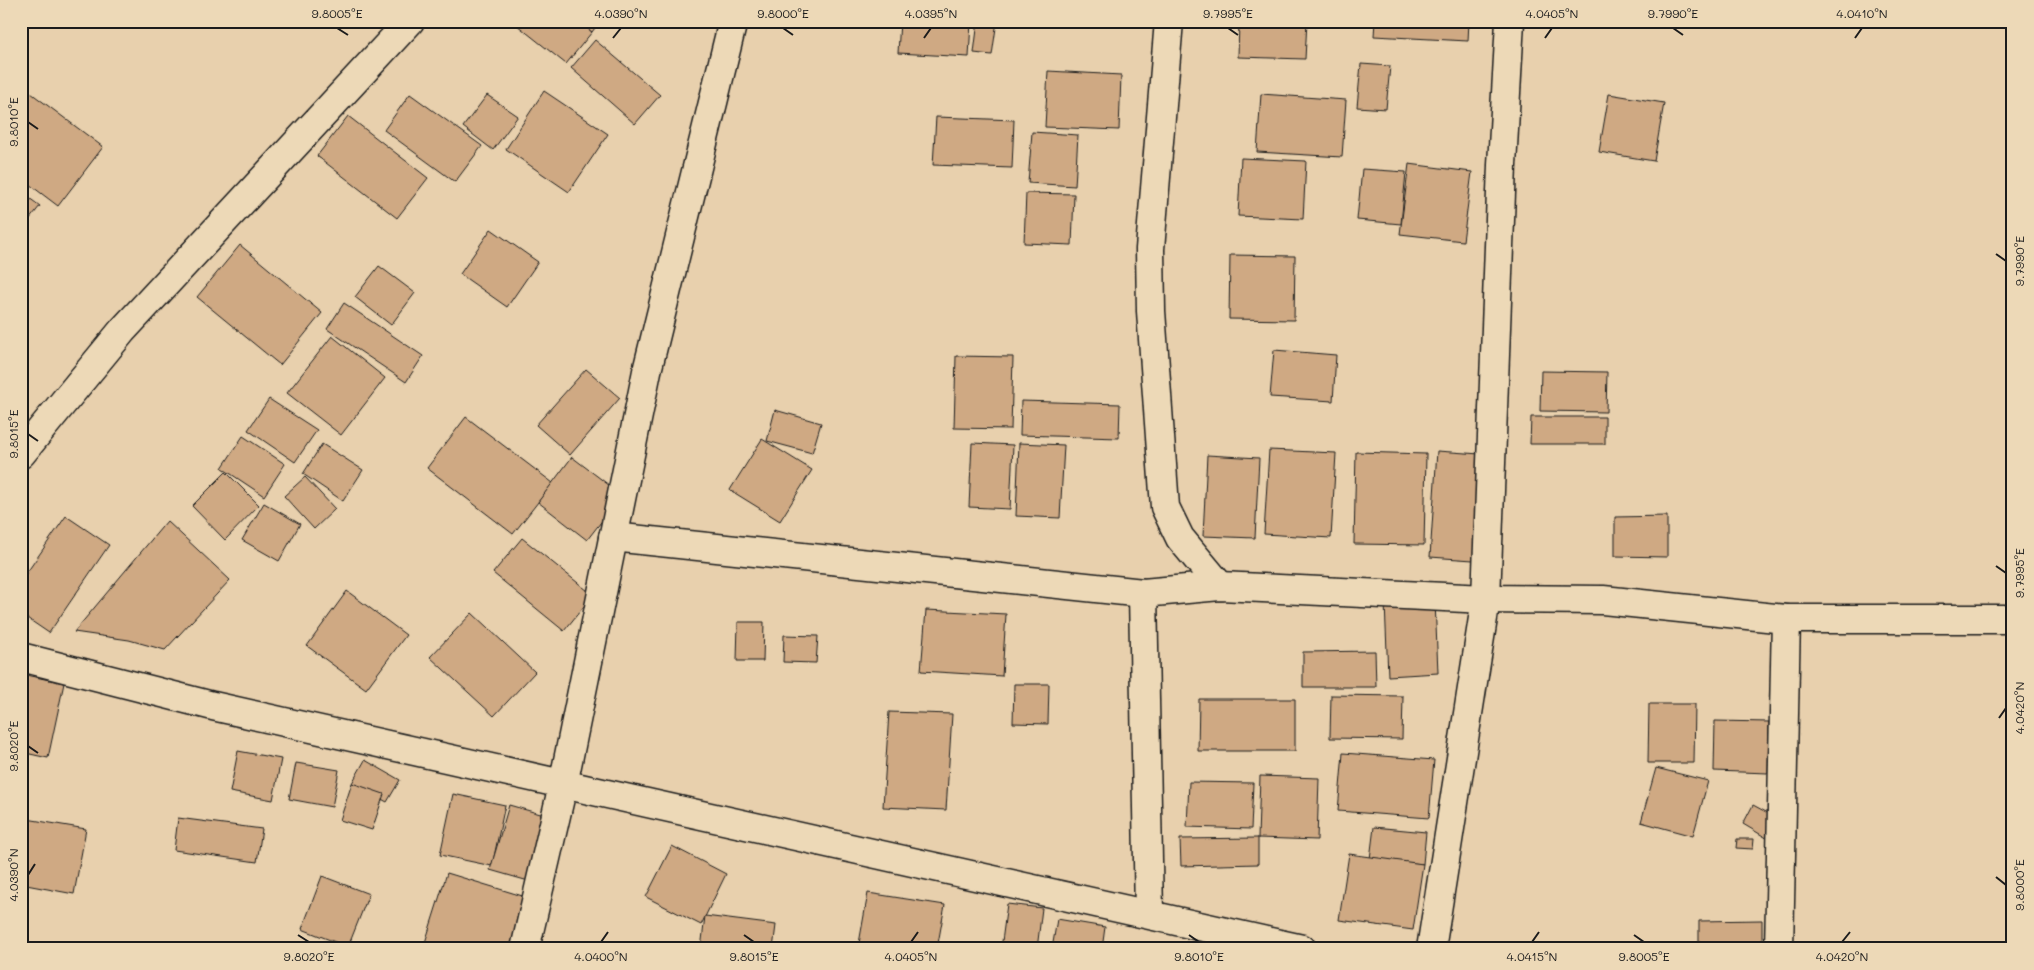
<svg xmlns="http://www.w3.org/2000/svg" width="2034" height="970" viewBox="0 0 2034 970" font-family="Mali,sans-serif">
	<style>
		.building { fill: #cfa983; stroke: #1c1c1c }
		.lines { fill: none; stroke-linecap: round; stroke-linejoin: round }
		.street-casing { stroke: #1c1c1c; stroke-width: 31 }
		.street { stroke: #edd9b7; stroke-width: 28 }
		.ticks { fill: none; stroke: #1c1c1c; stroke-width: 2 }
		.neatline { fill: none; stroke: #1c1c1c; stroke-width: 2 }
		.ticks-label { font-size: 12px; text-anchor: middle; fill: #1c1c1c }
	</style>
	<rect width="100%" height="100%" fill="#e8d0ad"/>
	<filter id="ink" filterUnits="userSpaceOnUse"><feTurbulence type="fractalNoise" baseFrequency=".02" numOctaves="2"/><feDisplacementMap in="SourceGraphic" scale="10" xChannelSelector="R" yChannelSelector="G"/><feConvolveMatrix kernelMatrix="1 2 1 2 8 2 1 2 1" color-interpolation-filters="sRGB"/></filter>
	<g filter="url(#ink)">
		<g class="building">
			<path d="M512,21H579L592,32L566,64Z"/>
			<path d="M578,21H600L592,32Z"/>
			<path d="M900,21H971L969,57L898,53Z"/>
			<path d="M978,21H997L992,55L974,53Z"/>
			<path d="M1239,21H1307L1305,59L1238,57Z"/>
			<path d="M1375,21H1469L1468,41L1374,36Z"/>
			<path d="M595,40L660,95L635,124L571,68Z"/>
			<path d="M1361,64L1390,66L1386,109L1357,107Z"/>
			<path d="M1048,71L1121,75L1119,130L1045,127Z"/>
			<path d="M23,87L103,147L58,206L21,178V90Z"/>
			<path d="M544,91L608,134L569,192L506,149Z"/>
			<path d="M410,94L482,146L455,182L384,130Z"/>
			<path d="M1261,94L1346,100L1342,157L1257,152Z"/>
			<path d="M1609,94L1664,103L1654,161L1599,152Z"/>
			<path d="M487,95L518,116L493,150L463,127Z"/>
			<path d="M348,116L428,178L397,218L317,156Z"/>
			<path d="M936,117L1014,120L1012,168L933,165Z"/>
			<path d="M1032,132L1078,135L1075,186L1028,183Z"/>
			<path d="M1241,158L1306,161L1303,219L1238,216Z"/>
			<path d="M1409,164L1472,172L1463,241L1400,234Z"/>
			<path d="M1362,169L1406,172L1401,224L1357,220Z"/>
			<path d="M21,192L40,206L21,230Z"/>
			<path d="M1026,193L1074,194L1072,245L1024,243Z"/>
			<path d="M491,229L538,262L507,307L460,274Z"/>
			<path d="M240,245L322,313L280,365L197,297Z"/>
			<path d="M1230,255L1295,256L1294,320L1229,319Z"/>
			<path d="M379,266L415,293L391,325L355,297Z"/>
			<path d="M344,303L423,356L406,382L327,329Z"/>
			<path d="M332,336L385,378L341,435L287,393Z"/>
			<path d="M1274,350L1336,355L1333,401L1270,397Z"/>
			<path d="M956,356L1013,357L1011,429L954,428Z"/>
			<path d="M586,369L620,398L570,455L536,425Z"/>
			<path d="M1541,371L1607,372L1606,412L1540,411Z"/>
			<path d="M269,399L317,430L295,462L248,430Z"/>
			<path d="M1021,401L1120,404L1119,438L1020,435Z"/>
			<path d="M775,410L821,423L812,453L767,441Z"/>
			<path d="M466,417L553,483L513,534L427,468Z"/>
			<path d="M1531,417H1605V444H1530Z"/>
			<path d="M243,436L285,464L264,496L222,468Z"/>
			<path d="M762,439L812,470L780,521L730,490Z"/>
			<path d="M972,443L1013,445L1010,509L969,507Z"/>
			<path d="M1019,443L1064,445L1060,518L1016,516Z"/>
			<path d="M322,444L363,470L343,501L303,474Z"/>
			<path d="M1269,450L1336,453L1331,538L1264,534Z"/>
			<path d="M1437,451L1480,454L1473,560L1430,557Z"/>
			<path d="M1356,452L1426,454L1424,545L1354,544Z"/>
			<path d="M1207,455L1259,458L1255,538L1203,536Z"/>
			<path d="M572,457L622,495L587,540L538,502Z"/>
			<path d="M226,472L259,505L225,540L192,506Z"/>
			<path d="M305,477L335,509L314,529L284,496Z"/>
			<path d="M264,503L300,524L279,561L242,540Z"/>
			<path d="M66,516L109,545L49,633L21,614V581Z"/>
			<path d="M1667,516V557L1615,556V517Z"/>
			<path d="M167,521L230,580L165,650L129,640L74,632Z"/>
			<path d="M522,538L593,595L564,631L493,573Z"/>
			<path d="M347,591L406,635L366,689L307,646Z"/>
			<path d="M1435,601L1438,673L1388,676L1385,603Z"/>
			<path d="M926,610L1006,614L1002,676L921,671Z"/>
			<path d="M472,613L535,672L494,716L430,657Z"/>
			<path d="M738,622H764L763,661H737Z"/>
			<path d="M784,635L818,636L816,663L783,662Z"/>
			<path d="M1375,651L1376,687H1303V652Z"/>
			<path d="M21,674L64,683L48,758L21,752Z"/>
			<path d="M1014,684H1049L1048,724L1013,723Z"/>
			<path d="M1331,695L1403,696L1402,739L1330,738Z"/>
			<path d="M1199,699H1295V751H1198Z"/>
			<path d="M1649,704H1695L1694,763H1648Z"/>
			<path d="M889,712L952,714L946,810L883,807Z"/>
			<path d="M1715,721L1769,722L1768,773L1714,771Z"/>
			<path d="M238,751L281,759L273,800L230,792Z"/>
			<path d="M1343,753L1434,760L1429,818L1338,811Z"/>
			<path d="M365,760L400,780L387,802L352,783Z"/>
			<path d="M296,763L339,770L332,807L289,799Z"/>
			<path d="M1656,768L1708,781L1693,836L1641,822Z"/>
			<path d="M1260,776L1319,778L1317,840L1258,838Z"/>
			<path d="M1189,782L1253,783L1251,829L1187,827Z"/>
			<path d="M352,783L384,794L372,830L340,820Z"/>
			<path d="M453,794L505,805L492,866L440,855Z"/>
			<path d="M509,805L551,817L532,882L490,870Z"/>
			<path d="M1753,805L1781,820L1770,840L1743,824Z"/>
			<path d="M21,818L86,829L74,894L21,884Z"/>
			<path d="M178,818L262,829L257,862L174,850Z"/>
			<path d="M1374,827L1426,832L1423,864L1370,859Z"/>
			<path d="M1258,838V864L1181,866L1180,839Z"/>
			<path d="M1737,839H1754L1753,849L1736,848Z"/>
			<path d="M672,846L726,874L701,925L646,897Z"/>
			<path d="M1349,854L1423,864L1413,930L1339,920Z"/>
			<path d="M447,873L529,898L513,949H423Z"/>
			<path d="M322,876L369,894L348,947L302,929Z"/>
			<path d="M868,893L945,905L937,949H858Z"/>
			<path d="M1007,904L1042,908L1037,949H1001Z"/>
			<path d="M705,916L776,925L773,949H701Z"/>
			<path d="M1057,919L1105,927L1102,949H1052Z"/>
			<path d="M1762,920V949H1699V921Z"/>
		</g>
		<g class="lines">
			<g class="street-casing">
				<g id="street">
					<path d="M1169,21L1150,249L1151,311L1165,507L1180,538L1220,586"/>
					<path d="M21,454L122,331L410,21"/>
					<path d="M613,537L1143,593L1220,586L1486,599L1603,600L1786,619H2013"/>
					<path d="M1143,593L1149,914"/>
					<path d="M21,657L213,706L1302,949"/>
					<path d="M525,949L563,785L647,371L733,21"/>
					<path d="M1431,949L1486,599L1502,165L1510,21"/>
					<path d="M1779,949L1786,619"/>
				</g>
			</g>
			<use href="#street" class="street"/>
		</g>
	</g>
	<path class="ticks" d="M337,28L348,35M783,28L793,35M1228,28L1238,35M1673,28L1683,35M613,38L621,28M924,38L931,28M1545,38L1552,28M1855,38L1862,28M28,122L38,129M1996,254L2006,261M28,434L38,441M1996,566L2006,573M1999,718L2006,708M28,746L38,753M28,875L35,864M1996,877L2006,885M298,935L309,942M744,935L754,942M1189,935L1199,942M1634,935L1644,942M601,942L608,932M911,942L918,932M1532,942L1539,932M1842,942L1850,932"/>
	<rect width="2034" height="970" fill="none" stroke="#edd9b7" stroke-width="55"/>
	<rect x="28" y="28" width="1978" height="914" class="neatline"/>
	<g class="ticks-label">
		<text x="337" y="18">9.8005°E</text>
		<text x="621" y="18">4.0390°N</text>
		<text x="783" y="18">9.8000°E</text>
		<text x="931" y="18">4.0395°N</text>
		<text x="1228" y="18">9.7995°E</text>
		<text x="1552" y="18">4.0405°N</text>
		<text x="1673" y="18">9.7990°E</text>
		<text x="1862" y="18">4.0410°N</text>
		<text transform="translate(14 122) rotate(-90)" y="4">9.8010°E</text>
		<text transform="translate(2020 261) rotate(-90)" y="4">9.7990°E</text>
		<text transform="translate(14 434) rotate(-90)" y="4">9.8015°E</text>
		<text transform="translate(2020 573) rotate(-90)" y="4">9.7995°E</text>
		<text transform="translate(2020 708) rotate(-90)" y="4">4.0420°N</text>
		<text transform="translate(14 746) rotate(-90)" y="4">9.8020°E</text>
		<text transform="translate(14 875) rotate(-90)" y="4">4.0390°N</text>
		<text transform="translate(2020 885) rotate(-90)" y="4">9.8000°E</text>
		<text x="309" y="961">9.8020°E</text>
		<text x="601" y="961">4.0400°N</text>
		<text x="754" y="961">9.8015°E</text>
		<text x="911" y="961">4.0405°N</text>
		<text x="1199" y="961">9.8010°E</text>
		<text x="1532" y="961">4.0415°N</text>
		<text x="1644" y="961">9.8005°E</text>
		<text x="1842" y="961">4.0420°N</text>
	</g>
</svg>
